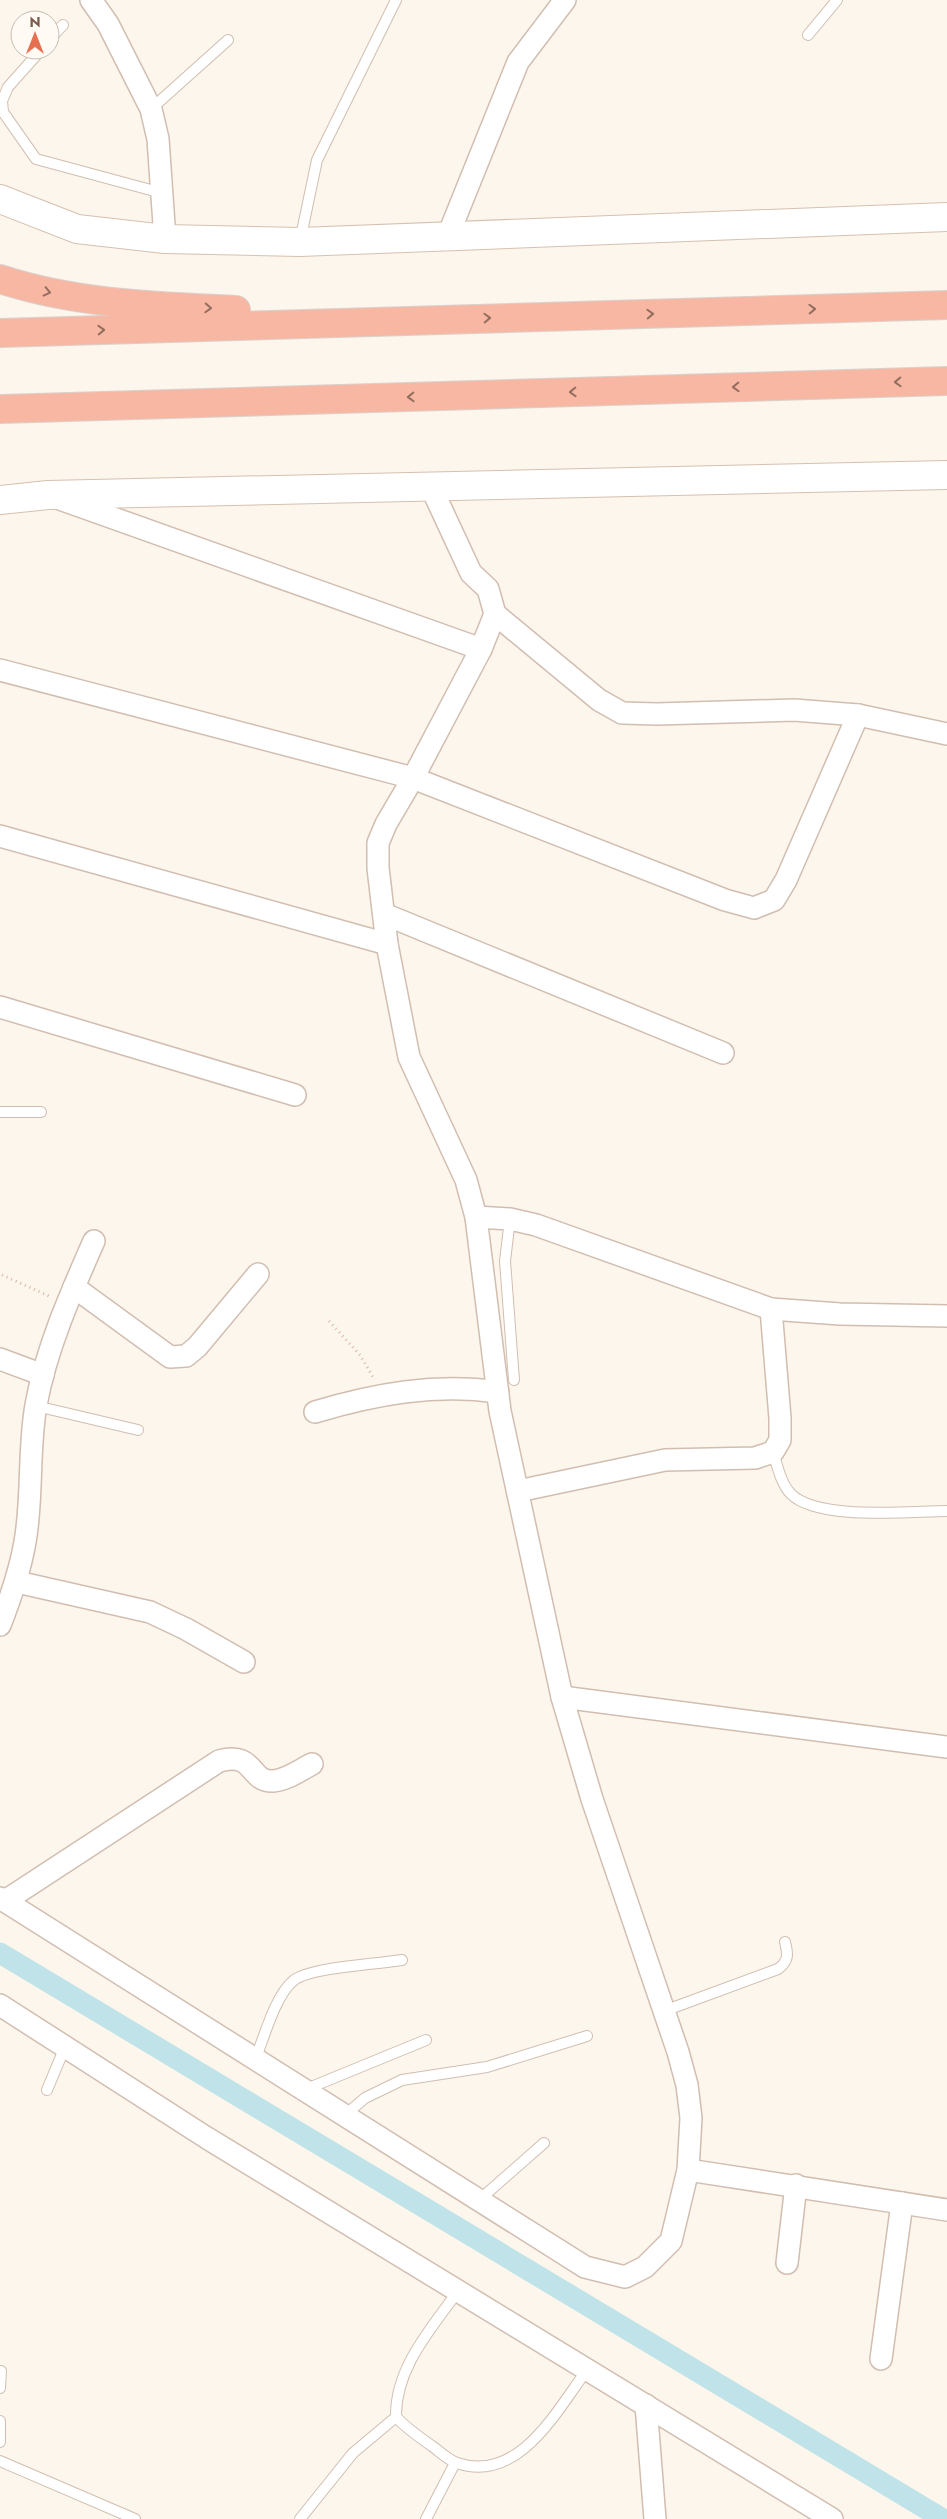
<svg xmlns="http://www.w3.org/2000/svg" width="947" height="2519" viewBox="0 0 947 2519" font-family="Jost,sans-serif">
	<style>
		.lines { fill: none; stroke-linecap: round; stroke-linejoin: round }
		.canal { stroke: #bfe3e8; stroke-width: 21 }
		.lane-casing { stroke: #d1beb0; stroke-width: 12 }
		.street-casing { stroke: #d1beb0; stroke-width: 24 }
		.secondary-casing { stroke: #d6c0b0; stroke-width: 30 }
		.highway-casing { stroke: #dad1cd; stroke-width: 30 }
		.path { stroke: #d9b8a5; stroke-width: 3; stroke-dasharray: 1 4; stroke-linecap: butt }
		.lane { stroke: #fff; stroke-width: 10 }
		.street { stroke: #fff; stroke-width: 21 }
		.secondary { stroke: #fff; stroke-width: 28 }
		.highway { stroke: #f7b7a3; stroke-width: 28 }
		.oneway { stroke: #936e5e }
	</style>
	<rect width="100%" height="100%" fill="#fdf6ec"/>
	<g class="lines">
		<path class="canal" d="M0,1953L943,2519"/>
		<g class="lane-casing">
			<g id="lane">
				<path d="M808,35L837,0"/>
				<path d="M50,39L63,25"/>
				<path d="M41,50L8,87L2,101L3,112L36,159L162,193"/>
				<path d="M151,109L228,40"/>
				<path d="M300,241L317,160L396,0"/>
				<path d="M0,1112H41"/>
				<path d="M510,1219L505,1261L514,1380"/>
				<path d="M36,1406L138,1430"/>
				<path d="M773,1452C777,1465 781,1484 791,1494C818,1521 910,1511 947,1511"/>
				<path d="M664,2011L778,1969C789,1961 788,1954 785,1942"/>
				<path d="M255,2060C264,2038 275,1996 293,1981C309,1967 379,1964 402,1960"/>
				<path d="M47,2090L65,2047"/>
				<path d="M304,2090L426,2040"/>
				<path d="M344,2116L365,2098L402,2080L487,2067L587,2036"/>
				<path d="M478,2201L544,2143"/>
				<path d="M458,2291C431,2329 395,2368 396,2417C407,2429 419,2437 432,2446C439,2451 448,2460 457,2463C519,2484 557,2410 587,2370"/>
				<path d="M0,2388L1,2371"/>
				<path d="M0,2421V2442"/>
				<path d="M0,2461L135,2519"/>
				<path d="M300,2519L353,2453L396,2417"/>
				<path d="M426,2519L455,2463"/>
			</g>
		</g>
		<g class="street-casing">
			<g id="street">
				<path d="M91,0L108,24L151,109L158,139L165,239"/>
				<path d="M447,238L518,62L565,0"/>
				<path d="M57,498L481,649"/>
				<path d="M0,670L413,778L725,900L754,908L774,900L786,880L858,715L794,710L657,714L622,713L599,700L495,614"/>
				<path d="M858,715L947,734"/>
				<path d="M0,836L387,944"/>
				<path d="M384,914L723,1053"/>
				<path d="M0,1007L295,1095"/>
				<path d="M476,1217L510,1219L536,1225L771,1309L840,1314L947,1316"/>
				<path d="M74,1287L170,1357L186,1356L197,1347L258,1274"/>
				<path d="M0,1359L43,1375"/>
				<path d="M315,1412C375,1394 435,1383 498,1392"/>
				<path d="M518,1491L665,1460L755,1458L773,1452L780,1440V1418L771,1309"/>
				<path d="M17,1582L150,1612L186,1629L244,1662"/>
				<path d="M0,1625C11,1597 20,1571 25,1542C33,1497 28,1450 36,1405C46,1349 71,1293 94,1241"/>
				<path d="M562,1697L947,1747"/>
				<path d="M0,1898L585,2267L625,2277L645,2267L671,2241L688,2170L691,2118L687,2085L678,2052L592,1799L562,1697L500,1411L476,1217L466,1180L409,1057L387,944L378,868V843L386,824L413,778L481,649L495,614L488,589L471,573L431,487"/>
				<path d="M5,1901L219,1761C256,1751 248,1782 273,1781C287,1780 300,1770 312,1764"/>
				<path d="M0,2005L207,2138L832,2519"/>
				<path d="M688,2170L947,2210"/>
				<path d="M787,2263L796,2185"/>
				<path d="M881,2359L902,2203"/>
				<path d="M646,2405L655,2519"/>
			</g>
		</g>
		<g class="secondary-casing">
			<g id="secondary">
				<path d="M0,199L77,229L165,239L300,242L947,217"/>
				<path d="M0,500L48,495L947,475"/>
			</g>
		</g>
		<g class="highway-casing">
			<g id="highway">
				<path d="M0,279C76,304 156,306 236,310"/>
				<path d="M0,333L947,305"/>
				<path d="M0,409L947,381"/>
			</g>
		</g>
		<g class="path">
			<path d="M2,1275L49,1296"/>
			<path d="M329,1321L360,1355L373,1377"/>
		</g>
		<use href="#lane" class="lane"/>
		<use href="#street" class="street"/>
		<use href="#secondary" class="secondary"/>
		<use href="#highway" class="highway"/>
	</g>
	<defs><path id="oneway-chevron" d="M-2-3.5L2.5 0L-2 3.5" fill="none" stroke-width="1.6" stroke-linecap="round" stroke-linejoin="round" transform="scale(1.25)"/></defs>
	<g class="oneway">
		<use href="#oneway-chevron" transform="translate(47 292) rotate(13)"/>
		<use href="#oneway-chevron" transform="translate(208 308) rotate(3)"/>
		<use href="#oneway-chevron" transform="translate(812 309) rotate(-2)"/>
		<use href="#oneway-chevron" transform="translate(650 314) rotate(-2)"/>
		<use href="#oneway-chevron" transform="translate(487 318) rotate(-2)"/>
		<use href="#oneway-chevron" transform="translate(101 330) rotate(-2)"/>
		<use href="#oneway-chevron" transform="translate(898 382) rotate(178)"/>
		<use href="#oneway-chevron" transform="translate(736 387) rotate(178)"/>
		<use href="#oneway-chevron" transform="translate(573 392) rotate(178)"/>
		<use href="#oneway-chevron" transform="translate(411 397) rotate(178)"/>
	</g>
	<g transform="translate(35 35)"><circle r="24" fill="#fffaf3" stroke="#cabbb1"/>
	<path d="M0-4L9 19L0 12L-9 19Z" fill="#e76f51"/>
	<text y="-8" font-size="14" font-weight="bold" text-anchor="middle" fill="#7a5c4d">N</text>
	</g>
</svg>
